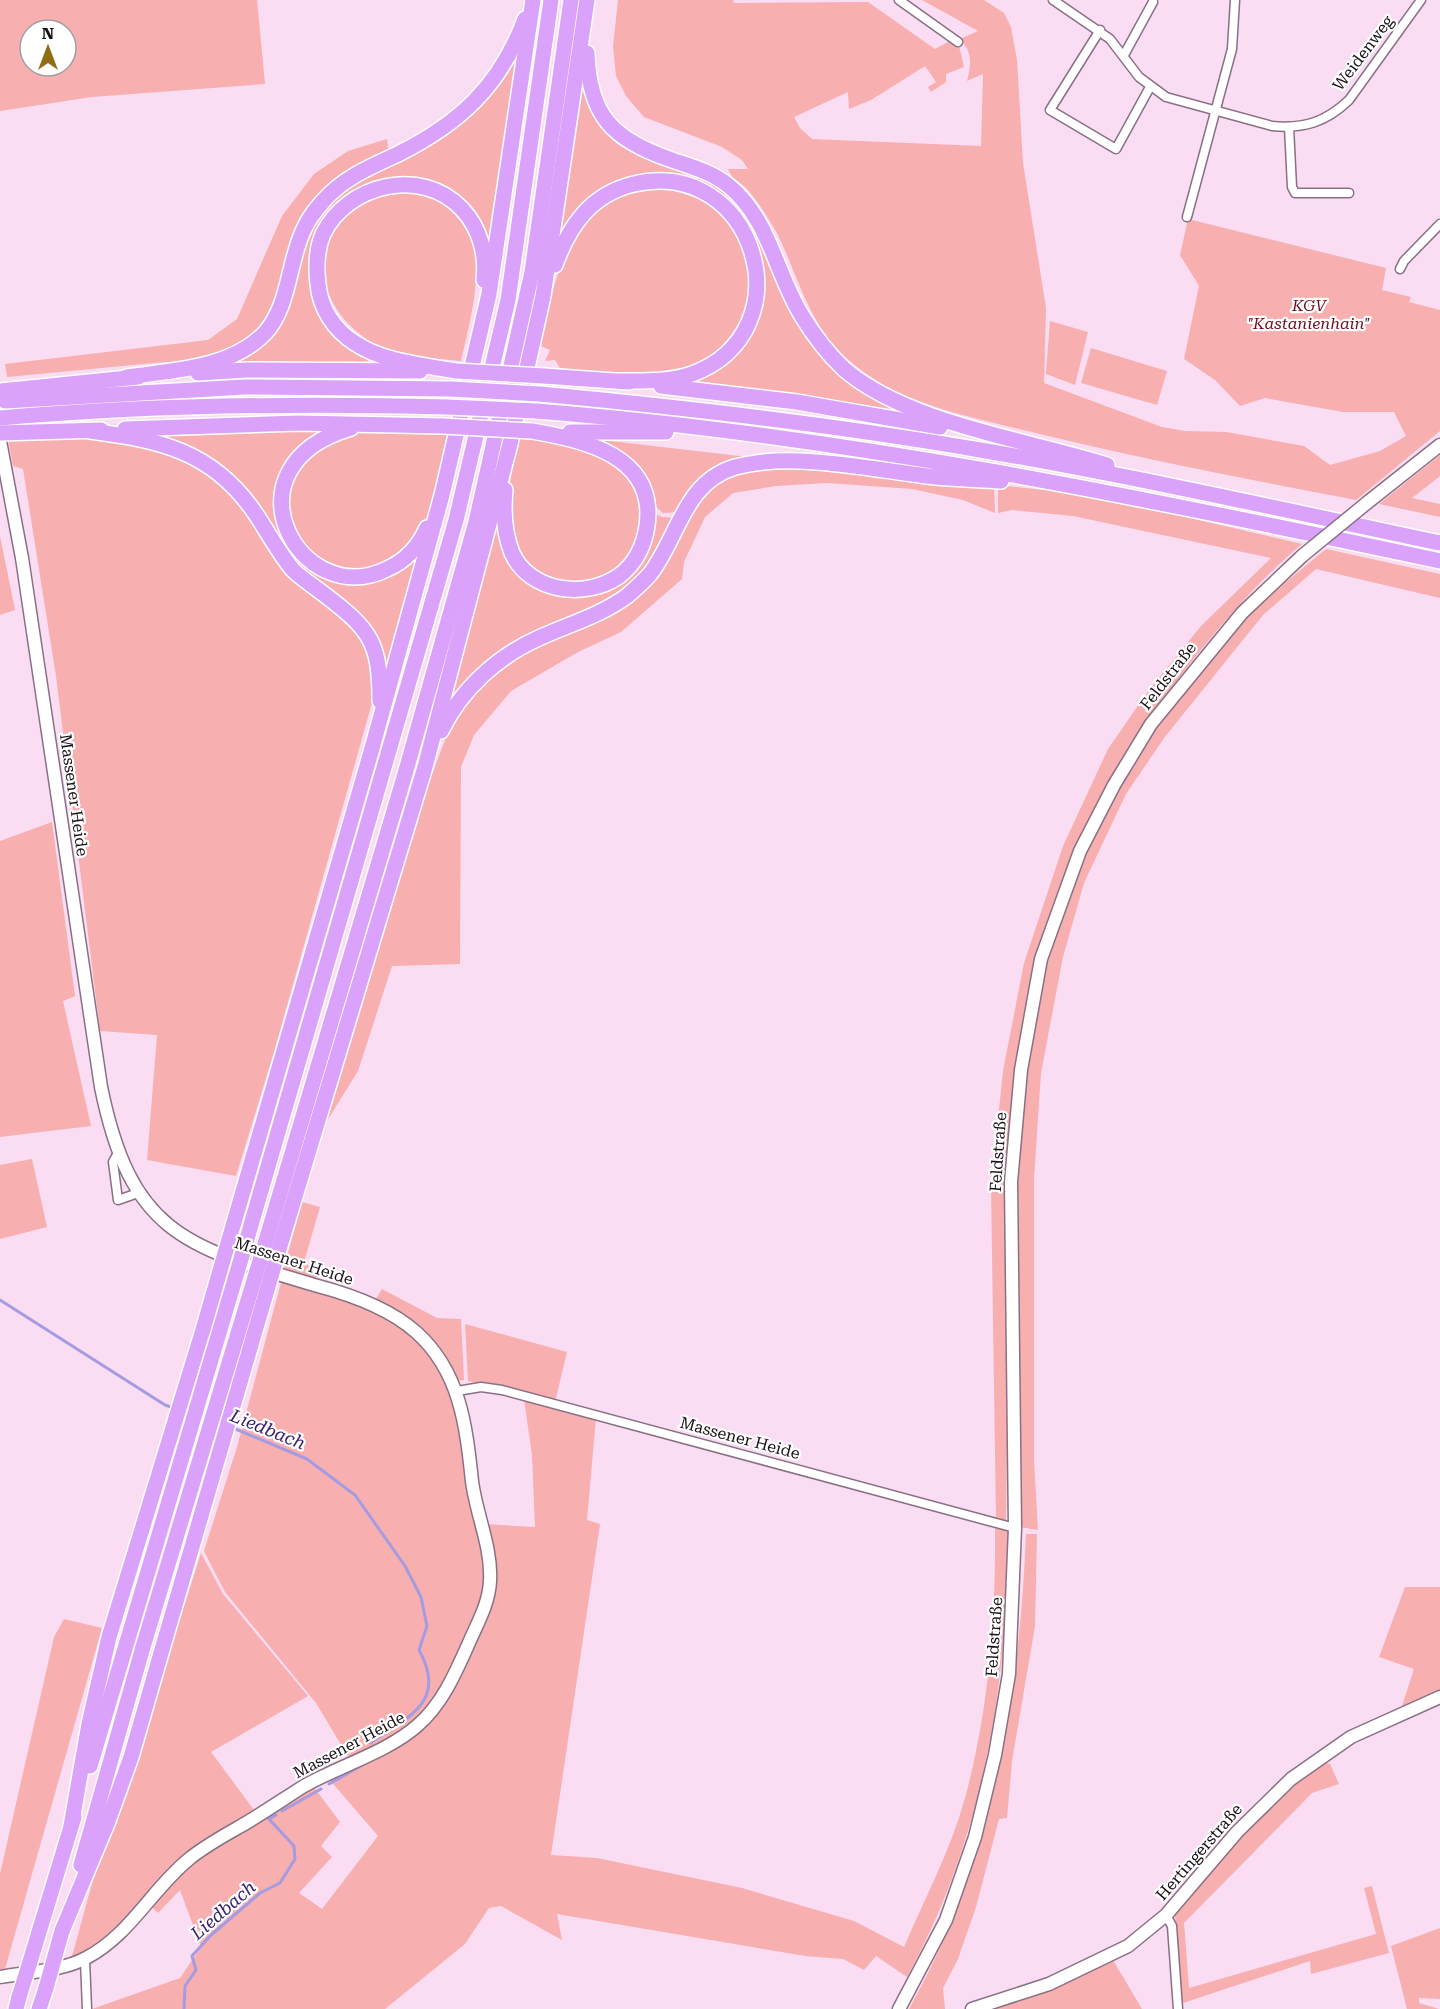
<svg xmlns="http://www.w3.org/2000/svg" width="1440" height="2009" viewBox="0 0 1440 2009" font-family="'Roboto Serif',serif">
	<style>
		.green { fill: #f8afaf; fill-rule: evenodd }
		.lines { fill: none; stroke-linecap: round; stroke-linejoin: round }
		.stream { stroke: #a59be2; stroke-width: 3 }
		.street-casing { stroke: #8a7084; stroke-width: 11 }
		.secondary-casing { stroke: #8a7084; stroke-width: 15 }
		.highway-casing { stroke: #fff; stroke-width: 18 }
		.street { stroke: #fff; stroke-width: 8 }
		.secondary { stroke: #fff; stroke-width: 12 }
		.highway { stroke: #daa2fb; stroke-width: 15 }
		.secondary-bridge-casing { stroke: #8a7084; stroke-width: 15; stroke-linecap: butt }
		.highway-bridge-casing { stroke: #fff; stroke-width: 18; stroke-linecap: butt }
		.secondary-bridge { stroke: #fff; stroke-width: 12 }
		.highway-bridge { stroke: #daa2fb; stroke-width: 15 }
		.labels { text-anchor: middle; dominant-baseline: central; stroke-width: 4.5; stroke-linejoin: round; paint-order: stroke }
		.street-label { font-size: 16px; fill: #191017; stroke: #fff }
		.park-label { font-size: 16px; font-style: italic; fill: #710c1e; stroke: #fff }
		.water-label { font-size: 18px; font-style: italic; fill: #351d6e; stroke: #fff }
	</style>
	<rect width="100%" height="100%" fill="#faddf3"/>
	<g class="green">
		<path d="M0,0H257L265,84L92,97L0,111ZM30,30H66V66H30Z"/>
		<path d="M618,0H733L734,3L868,2L935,49L950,41L959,46L964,67L946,74V82L931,92L928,87L936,82L925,66L871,100L849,109L848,92L794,117L800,128L812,139L981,146L983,74L967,81C971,64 973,53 960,39L978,31L922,0H984L1004,13L1011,27L1017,60L1023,163L1046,308L1044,383L1162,427L1185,431L1226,432L1304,446L1330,465L1380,451L1406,436L1394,412H1343L1265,398L1240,406L1215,380L1184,359L1199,286L1180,255L1188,219L1386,268L1382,290L1411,297L1409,302L1440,310V431L1356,500C1251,480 1147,460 1044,435C974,417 899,407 844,356C808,322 798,276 777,233C768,218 758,201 746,188C740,182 731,178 728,169H748L742,160L722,147L644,117L626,96L616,76L613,46Z"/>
		<path d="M523,38L491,243C469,188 418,162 362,188C344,196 325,213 318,232C313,244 325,307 326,324L379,361L225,364L260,344L310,228L344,187L446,132Z"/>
		<path d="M582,84L599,118L728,189L752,215L805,335L831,364L907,411L691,381C702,374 721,367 730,358C736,351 740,338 745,330C750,320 760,308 762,298C777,213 680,148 606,187C586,197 574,215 561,231Z"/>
		<path d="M387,139L388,149C356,167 328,180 306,212C277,254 286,317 237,346C210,362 173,361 143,364C98,368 53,373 7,377L5,364L208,340L237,319L282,216L314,174L348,151Z"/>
		<path d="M656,188C678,191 697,195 716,208C722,212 726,220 731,225C738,235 747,250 750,262C759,308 723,361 679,372C642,382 597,371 560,368L555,360L545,361L550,350L541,346C550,298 561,236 603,203C618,192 638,190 656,188Z"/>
		<path d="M397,191C503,199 478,287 461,361C434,358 400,358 376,345C299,301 308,210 397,191Z"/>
		<path d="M1050,321L1088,332L1075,385L1046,374Z"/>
		<path d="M1091,348L1167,371L1157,405L1081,383Z"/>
		<path d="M323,430L302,448L281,479L302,558L376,578L425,540L388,679L381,653L298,570L257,511L155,436V432Z"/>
		<path d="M384,430L447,434C439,467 437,510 416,539C408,550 400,555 388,561C332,591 263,527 298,470C302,464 305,455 310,451C331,435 360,432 384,430Z"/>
		<path d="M69,437L125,441L187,459L220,483L254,522L366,641L372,660L375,692L274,1052L236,1176L147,1160L157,1035L100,1031L56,676L23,469L13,466L8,439Z"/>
		<path d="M518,438L584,446L630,474L642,501V530L626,564L591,585L546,581L517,553L507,501Z"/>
		<path d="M602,440L757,458L733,465L679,512L663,513L651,502L601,443Z"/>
		<path d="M1440,455V476L1412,498L1440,504V517L1379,504Z"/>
		<path d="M774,465L994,485L995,513L963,500L912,489L828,483L776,486L733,493L705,517L684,562L682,579L621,632L578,652L511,691L474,735L461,767L460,964L392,966L358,1071L327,1121L432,774L450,727L477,688L511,658L629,599L690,507L712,484L735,472Z"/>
		<path d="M998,485L1091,495L1302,544C1260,579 1223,622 1189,665C1095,786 1034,915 1016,1068C1010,1116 1013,1165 1012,1213C1010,1317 1007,1420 1006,1524L996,1521L991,1186L1003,1071L1024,963L1063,846L1108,749L1146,694L1201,626L1271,558L1073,516L1012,510L998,513Z"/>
		<path d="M654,513L662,517L677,518L647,571L624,593L536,634L444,713L497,522L501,541L542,590L624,579Z"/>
		<path d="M0,536L15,610L0,615Z"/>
		<path d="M1326,549L1440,574V598L1316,569L1263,615L1164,738L1126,794L1084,883L1063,957L1041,1073L1034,1179V1461L1038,1530L1020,1527L1018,1183L1027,1072L1048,956L1086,855L1118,789L1156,725L1211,654L1258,605Z"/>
		<path d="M52,822L75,996L63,1001L91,1126L0,1137V841Z"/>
		<path d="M32,1159L47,1227L0,1239V1165Z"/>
		<path d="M302,1202L320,1207L304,1262L319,1273L315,1280L283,1271Z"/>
		<path d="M282,1279L351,1301L398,1324L424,1345L454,1393L486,1561V1592L448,1682L426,1713L393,1739L349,1758L316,1703L225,1592L204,1551L237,1447Z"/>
		<path d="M382,1289L437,1318L461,1319L464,1380L457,1381L445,1359L374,1302Z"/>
		<path d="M465,1324L567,1352L555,1402L468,1381Z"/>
		<path d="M524,1399L596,1418L587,1520L600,1524L551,1855L597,1858L742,1888L854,1921L904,1947C925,1898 951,1849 965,1798C989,1710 996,1617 995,1526L1008,1529C1009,1684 982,1841 907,1977L876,1956L864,1970L843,1959L805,1956L557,1914L562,1940L501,1906L489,1908L465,1944L385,2009H92L180,1978L201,1947L180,1890L158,1913L151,1906L189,1863L313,1786L340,1822L321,1846L332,1857L299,1893L322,1909L378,1836L328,1778L418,1731L490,1605L485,1524L535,1527L532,1455Z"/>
		<path d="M1026,1534H1037L1035,1626L1012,1761L1007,1818L999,1819L976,1907L958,1959L943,1988L945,2009H909C993,1859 1019,1704 1026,1534Z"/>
		<path d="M201,1553L223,1594L308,1696L211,1752L257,1814L200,1847L109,1938L71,1960L93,1880L115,1823Z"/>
		<path d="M1405,1587H1440V1692L1401,1709L1414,1669L1379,1657Z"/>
		<path d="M64,1619L102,1628L5,1969L0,1970V1874L54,1637Z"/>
		<path d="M1323,1762L1330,1764L1339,1784L1312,1793L1184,1923L1189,1988L1376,1934L1364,1888L1372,1886L1389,1953L1311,1974L1310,1961L1180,2004L1175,1915L1240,1836L1294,1782Z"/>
		<path d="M1440,1928V1999L1419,1998V2003L1439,2009H1407L1391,1946Z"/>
		<path d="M1113,1960L1142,2009H992V2007L1048,1989Z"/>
	</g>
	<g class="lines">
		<g class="stream">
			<path d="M0,1300L165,1405L174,1408"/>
			<path d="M231,1427L307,1459L355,1495L405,1566L421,1597L427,1626L419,1650C448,1702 408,1717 370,1743"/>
			<path d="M329,1784L364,1764"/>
			<path d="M282,1811L321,1789"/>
			<path d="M184,2009L185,1986L196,1970L192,1956L210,1936L260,1893L280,1883L295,1859L294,1846L269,1819L276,1815"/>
		</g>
		<g class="street-casing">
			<g id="street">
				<path d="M899,0L958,42"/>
				<path d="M1053,0L1110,39L1139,77L1166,97L1272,126C1304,129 1326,122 1349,100L1421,0"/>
				<path d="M1100,30L1050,110L1116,149L1150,87"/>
				<path d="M1124,55L1153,2"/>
				<path d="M1289,127L1292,187L1295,193H1349"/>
				<path d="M1187,217L1232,49L1235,0"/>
				<path d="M1400,269L1404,261L1440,224"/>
				<path d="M118,1153L113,1162L118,1200L138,1193"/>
				<path d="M457,1391L481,1387L502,1390L1015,1528"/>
				<path d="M1166,1915L1172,1926L1178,2009"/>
				<path d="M85,1960L87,2009"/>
			</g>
		</g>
		<g class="secondary-casing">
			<g id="secondary">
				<path d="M0,441L22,558L101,1087C131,1234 185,1247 318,1286C352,1295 389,1308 416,1332C460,1371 466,1425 472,1481C476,1514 492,1547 490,1581C489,1604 477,1624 468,1645C455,1674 442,1704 418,1725C388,1752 339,1766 304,1786C285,1798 266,1811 246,1823C227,1834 206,1845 189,1859C152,1889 130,1935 86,1958C62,1971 27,1972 0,1977"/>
				<path d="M1368,502L1440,445"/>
				<path d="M899,2009L946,1920L975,1837L995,1755L1009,1674L1015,1528L1011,1182L1021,1070L1041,959L1080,851L1114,785L1151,724L1242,613L1302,556"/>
				<path d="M972,2009L1049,1984L1128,1946L1166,1915L1237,1832L1291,1779L1351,1737L1440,1697"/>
			</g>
		</g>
		<g class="highway-casing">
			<g id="highway">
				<path d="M587,53C589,116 613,140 672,160C692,167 712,172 729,186C770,220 775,272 802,316C813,334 828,354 844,369C906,423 1028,440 1107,465"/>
				<path d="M555,265C569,226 591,194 634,184C755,156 808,331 692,374C669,382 644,381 620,381"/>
				<path d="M456,371C423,365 383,362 355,343C334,330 320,308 318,284C316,267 316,250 323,234C347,184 422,166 462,209C480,228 487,255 484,280"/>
				<path d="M198,373L246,370L420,371"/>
				<path d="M544,376L629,382"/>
				<path d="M127,377C173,370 229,369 264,334C290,307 288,261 304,229C309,217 317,208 325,199C345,177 372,166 398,154C460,123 500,86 525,19"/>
				<path d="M661,386L797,402L940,427"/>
				<path d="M0,391L138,377"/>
				<path d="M540,394C690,408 838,425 986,451C1138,477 1289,511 1440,543"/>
				<path d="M5,401L244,387L451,389"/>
				<path d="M536,411C841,435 1141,497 1440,561"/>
				<path d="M0,418C149,405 298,403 447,407"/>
				<path d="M351,428C220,466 299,612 387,569C405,561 419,546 427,528"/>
				<path d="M125,429L298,423L443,426"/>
				<path d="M90,431C160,440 213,451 255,513C268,532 278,552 293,570C302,579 315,587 325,595C371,630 380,643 380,701"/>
				<path d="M570,432H666"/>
				<path d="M0,433L101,430"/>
				<path d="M505,490C503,510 504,533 512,553C530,593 586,599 619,576C635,564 644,546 647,526C657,455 583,440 532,431"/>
				<path d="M441,731C461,689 499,655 541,637C570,624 601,615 627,596C634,590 644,581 650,574C678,538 684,482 735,467C790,452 864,468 920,475C946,479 974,479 1001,481"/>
				<path d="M228,1243L371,752L442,495L489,294L533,0"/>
				<path d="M244,1249L456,520L508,300L551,0"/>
				<path d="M262,1254L405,774L476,522L532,272L571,0"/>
				<path d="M276,1259L425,767L510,444L543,296L587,0"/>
				<path d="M90,1766L127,1642"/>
				<path d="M71,1826L89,1724L109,1637L202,1333"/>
				<path d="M81,1865L143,1647"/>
				<path d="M62,1931L108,1821L131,1757L161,1653"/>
				<path d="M29,1965L74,1817"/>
				<path d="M16,2009L19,1997"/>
				<path d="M39,2009L46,1988"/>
			</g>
		</g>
		<use href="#street" class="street"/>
		<use href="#secondary" class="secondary"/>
		<use href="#highway" class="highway"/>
		<g class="secondary-bridge-casing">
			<path id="secondary-bridge" d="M1302,556L1368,502"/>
		</g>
		<g class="highway-bridge-casing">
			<g id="highway-bridge">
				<path d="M456,371L544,376"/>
				<path d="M451,389L540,394"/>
				<path d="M447,407L536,411"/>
				<path d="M443,426L532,431"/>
				<path d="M202,1333L228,1243"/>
				<path d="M127,1642L244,1249"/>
				<path d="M143,1647L262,1254"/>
				<path d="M161,1653L276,1259"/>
				<path d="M46,1988L62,1931"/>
				<path d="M19,1997L29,1965"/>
			</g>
		</g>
		<use href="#secondary-bridge" class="secondary-bridge"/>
		<use href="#highway-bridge" class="highway-bridge"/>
	</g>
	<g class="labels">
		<g class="street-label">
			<text transform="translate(1363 53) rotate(-53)">Weidenweg</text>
			<text transform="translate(1168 676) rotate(-52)">Feldstraße</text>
			<text transform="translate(74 795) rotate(82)">Massener Heide</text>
			<text transform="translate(998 1152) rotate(-86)">Feldstraße</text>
			<text transform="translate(294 1261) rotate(18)">Massener Heide</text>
			<text transform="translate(740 1438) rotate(15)">Massener Heide</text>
			<text transform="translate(994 1637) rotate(-86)">Feldstraße</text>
			<text transform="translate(349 1745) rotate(-28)">Massener Heide</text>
			<text transform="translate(1199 1852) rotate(-49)">Hertingerstraße</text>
		</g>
		<g class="park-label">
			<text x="1309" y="305">KGV<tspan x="1309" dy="18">"Kastanienhain"</tspan></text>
		</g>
		<g class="water-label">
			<text transform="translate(268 1429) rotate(22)">Liedbach</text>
			<text transform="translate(223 1910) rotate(-41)">Liedbach</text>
		</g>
	</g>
	<g transform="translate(48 48)"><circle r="28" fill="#ffffff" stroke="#a39fa2" stroke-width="1.5"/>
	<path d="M0-4.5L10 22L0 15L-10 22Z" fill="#906f14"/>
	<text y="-9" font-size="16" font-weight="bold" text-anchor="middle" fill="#191017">N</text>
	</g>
</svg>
